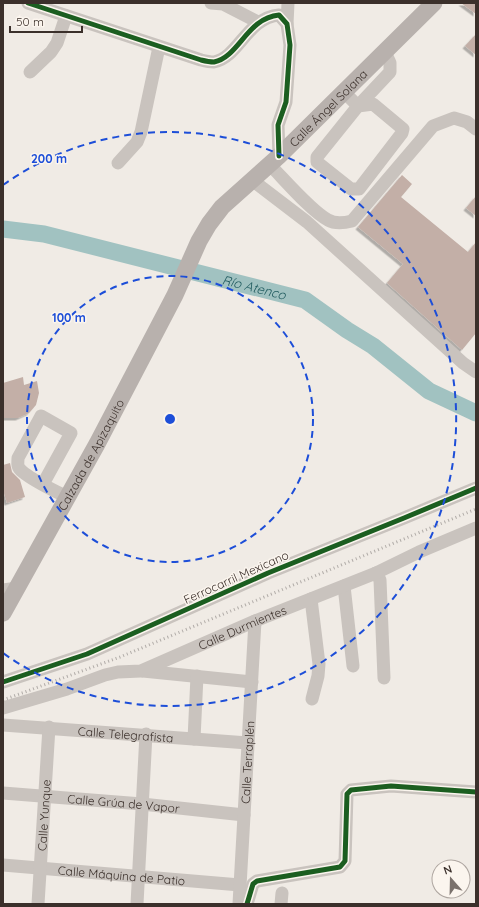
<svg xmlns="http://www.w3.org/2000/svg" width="479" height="907" viewBox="0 0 479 907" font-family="Quicksand,sans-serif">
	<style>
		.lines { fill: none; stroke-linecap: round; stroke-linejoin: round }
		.river { stroke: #a1c2c1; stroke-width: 17 }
		.building { fill: #c3afa7; filter: url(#shadow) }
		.minor { stroke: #c9c3be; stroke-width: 13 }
		.major { stroke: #b8b1ad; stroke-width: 17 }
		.rail { stroke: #b1aca8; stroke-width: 3; stroke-dasharray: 1 3; stroke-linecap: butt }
		.cycleway-casing { stroke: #fbf5ee; stroke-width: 8 }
		.cycleway { stroke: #1b5e20; stroke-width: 5 }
		.ring { fill: none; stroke: #1d4ed8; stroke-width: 2; stroke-dasharray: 7 5 }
		.labels { text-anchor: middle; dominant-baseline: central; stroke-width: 3; stroke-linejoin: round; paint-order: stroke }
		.street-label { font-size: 12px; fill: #3b302b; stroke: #fbf5ee }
		.water-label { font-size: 13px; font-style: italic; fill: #1f5a5e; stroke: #fbf5ee }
		.centre { fill: #1d4ed8; stroke: #fbf5ee; stroke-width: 2 }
		.ring-label { font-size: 12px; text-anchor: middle; font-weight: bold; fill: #1d4ed8; stroke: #fbf5ee; stroke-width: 3; stroke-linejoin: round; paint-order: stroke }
	</style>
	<defs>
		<filter id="shadow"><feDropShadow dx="-2.5" dy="2.5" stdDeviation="0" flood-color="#0004"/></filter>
	</defs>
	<rect width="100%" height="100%" fill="#f0ebe5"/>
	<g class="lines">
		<path class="river" id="s1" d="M3,229L44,234L305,300L347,330L373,346L429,391L476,413"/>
	</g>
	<g class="building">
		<path d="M461,3H476V14Z"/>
		<path d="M476,34V55L465,46Z"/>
		<path d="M402,175L412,184L401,197L468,252L476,242V333L462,350L387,283L403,264L358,227Z"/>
		<path d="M476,196V216L466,208Z"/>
		<path d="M23,377L24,385L37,381L39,393L36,405L29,413L18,418H3V383Z"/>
		<path d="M10,463L12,472L20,480L25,497L7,503L3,490V465Z"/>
	</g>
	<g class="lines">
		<g class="minor">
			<path d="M28,3L201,60C205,61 210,62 214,62C239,57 247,18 279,15L287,24L290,45L286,102L278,125L279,156"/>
			<path d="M211,3L223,4L258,22"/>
			<path d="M287,24L288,3"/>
			<path d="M30,72L51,52L57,43L66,16"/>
			<path d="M344,92L358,106L373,104L403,129L402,133L359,189H351L317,162V157L358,106L390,72V63L385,52"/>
			<path d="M118,163L137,142L141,132L159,47"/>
			<path d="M269,164C284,179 311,211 328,220C335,224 344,223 352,221L433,126L454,118L467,122L476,129"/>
			<path d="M252,180L307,222L463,363L476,372"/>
			<path d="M43,484L71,433L41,416L18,458C18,462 17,465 19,468C24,476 58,493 68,497"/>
			<path d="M376,573L380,580L384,678"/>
			<path d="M344,586L353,666"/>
			<path d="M3,590L18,588"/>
			<path d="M311,599L319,664L318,676L312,699"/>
			<path d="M143,671L252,682"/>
			<path d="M3,682L87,654L268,573L404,518L476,488"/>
			<path id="s2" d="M3,708L67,689L105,675L118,672L141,671L255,621L376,573L419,552L476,528"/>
			<path id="s3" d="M3,725L248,743"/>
			<path d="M194,739L197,676"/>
			<path id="s4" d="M3,793L142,804L244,815"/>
			<path id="s5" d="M3,865L240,885"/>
			<path id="s6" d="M38,904L49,727"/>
			<path d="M137,904L146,734"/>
			<path id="s7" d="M239,904L255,621"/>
			<path d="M247,904L253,884L257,881L340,867L345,861L347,794L351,790L391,786L476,792"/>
			<path d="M281,904L282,893"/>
		</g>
		<path class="major" id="s8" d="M3,613L97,444L175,295L199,241L209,224L222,207L279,156L434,3"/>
		<path class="rail" d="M3,700L120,657L476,509"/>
		<g class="cycleway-casing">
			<g id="cycleway">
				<path d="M28,3L201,60C205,61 210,62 214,62C239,57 247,18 279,15L287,24L290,45L286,102L278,125L279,156"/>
				<path d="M3,682L87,654L268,573L404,518L476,488"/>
				<path d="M247,904L253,884L257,881L340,867L345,861L347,794L351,790L391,786L476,792"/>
			</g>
		</g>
		<use href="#cycleway" class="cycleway"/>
	</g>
	<g class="ring">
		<circle cx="170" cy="419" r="143"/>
		<path d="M3 185A287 287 0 1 1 3 653"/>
	</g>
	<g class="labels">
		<g class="street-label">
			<text stroke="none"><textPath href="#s8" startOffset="607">Calle Ángel Solana</textPath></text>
			<text stroke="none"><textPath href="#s8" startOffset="181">Calzada de Apizaquito</textPath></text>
			<text transform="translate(236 577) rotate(-24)">Ferrocarril Mexicano</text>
			<text stroke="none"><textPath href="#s2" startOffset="254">Calle Durmientes</textPath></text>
			<text stroke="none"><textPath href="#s3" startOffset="123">Calle Telegrafista</textPath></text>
			<text stroke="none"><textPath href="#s7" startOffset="142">Calle Terraplén</textPath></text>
			<text stroke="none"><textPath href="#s4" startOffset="121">Calle Grúa de Vapor</textPath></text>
			<text stroke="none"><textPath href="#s6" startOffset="89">Calle Yunque</textPath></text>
			<text stroke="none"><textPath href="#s5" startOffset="119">Calle Máquina de Patio</textPath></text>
		</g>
		<g class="water-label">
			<text stroke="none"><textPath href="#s1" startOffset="258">Río Atenco</textPath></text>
		</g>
	</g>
	<circle cx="170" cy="419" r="6" class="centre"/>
	<g class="ring-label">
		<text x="49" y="163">200 m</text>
		<text x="69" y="322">100 m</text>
	</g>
	<rect width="479" height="907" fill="none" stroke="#3b302b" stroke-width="8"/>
	<g transform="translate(451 879) rotate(340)"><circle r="19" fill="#fbf5ee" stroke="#aea6a0"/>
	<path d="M0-3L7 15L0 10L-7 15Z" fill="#7a716c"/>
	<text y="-6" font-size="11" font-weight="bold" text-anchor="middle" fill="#3b302b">N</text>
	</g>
	<path d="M10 26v6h72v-6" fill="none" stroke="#3b302b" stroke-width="2"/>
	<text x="16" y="26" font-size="12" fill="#3b302b" stroke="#fbf5ee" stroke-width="3" paint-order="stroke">50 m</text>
</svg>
